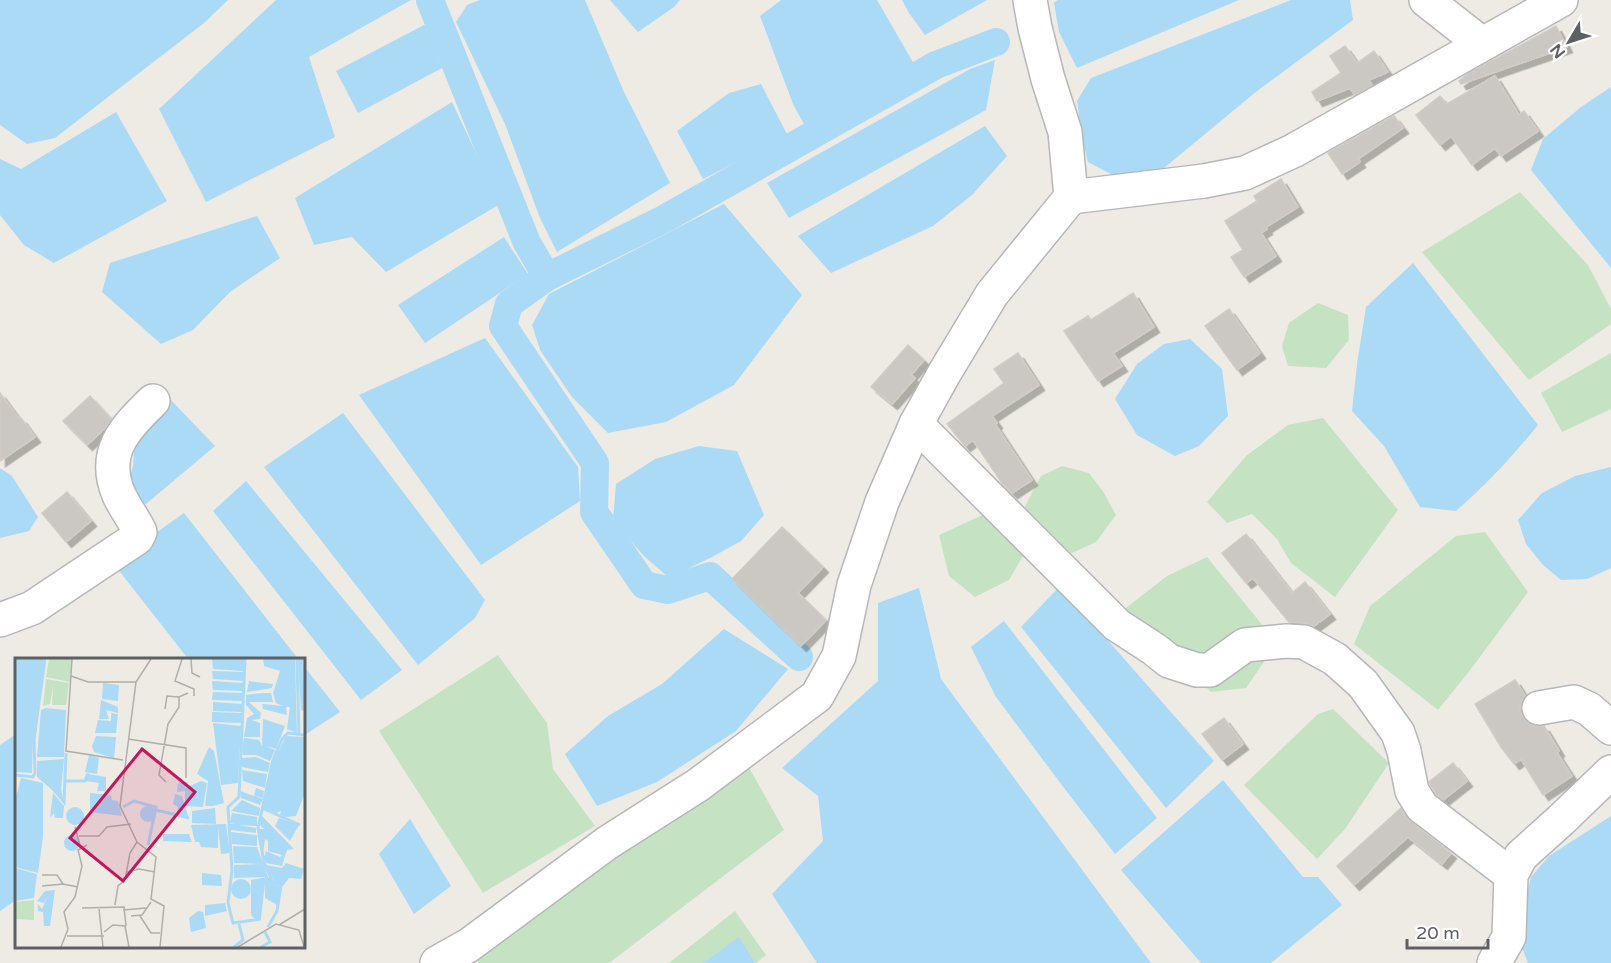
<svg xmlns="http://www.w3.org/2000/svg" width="1611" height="963" viewBox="0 0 1611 963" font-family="'Varela Round',sans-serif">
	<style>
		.green { fill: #c5e3c3 }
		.water { fill: #abdaf7 }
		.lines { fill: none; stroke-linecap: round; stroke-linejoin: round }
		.canal { stroke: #abdaf7; stroke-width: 28 }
		.building { fill: #cbc8c3; stroke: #d1ccc3; stroke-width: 1.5; filter: url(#shadow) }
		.minor-casing { stroke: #b5b7ba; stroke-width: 36 }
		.minor { stroke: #fff; stroke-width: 33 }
		.inset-river { fill: none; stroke: #abdaf7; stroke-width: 3 }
		.inset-road { fill: none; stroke: #afafac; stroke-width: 1.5 }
		.view { fill: #c2185b; fill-opacity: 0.15; stroke: #c2185b; stroke-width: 3 }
		.inset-edge { fill: none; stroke: #5c6063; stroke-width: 3 }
	</style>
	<defs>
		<filter id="shadow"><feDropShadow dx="5.5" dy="5.5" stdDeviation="0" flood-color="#0004"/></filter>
	</defs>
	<rect width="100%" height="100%" fill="#edebe4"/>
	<g class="green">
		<path d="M1520,192L1588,265L1611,309V324L1529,380L1422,252Z"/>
		<path d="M1318,303L1348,315L1349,340L1326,368L1288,366L1282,346L1289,323Z"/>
		<path d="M1611,353V409L1562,432L1541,393Z"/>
		<path d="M1323,418L1398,510L1335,597L1291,563L1277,539L1252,514L1227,523L1207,502L1246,456L1288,425Z"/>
		<path d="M1062,466L1089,473L1104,493L1116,515L1096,542L1072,553L1040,541L1024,508L1041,476Z"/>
		<path d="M989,512L1027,549L1009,580L975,597L949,576L939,535Z"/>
		<path d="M1485,532L1528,592L1471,669L1438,710L1354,644L1370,606L1456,536Z"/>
		<path d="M1207,557L1277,643L1246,688L1211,692L1186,668L1117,625L1126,608L1167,576Z"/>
		<path d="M498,655L547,723L553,769L595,826L483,893L379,731Z"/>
		<path d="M1333,709L1389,763L1345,829L1317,859L1244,785L1318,714Z"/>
		<path d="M747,764L784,830L609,963H478V958Z"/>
		<path d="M735,911L766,955L756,963H669Z"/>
	</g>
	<g class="water">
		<path d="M0,0H228L204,23L55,138L27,144L0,125Z"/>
		<path d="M276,0H411L309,57L335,137L206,202L159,109Z"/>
		<path d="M480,0H585L624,92L670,183L557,252L540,218L505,124L456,22L467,5Z"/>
		<path d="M610,0H680L674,7L638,32Z"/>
		<path d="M781,0H877L914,64L805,126L793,104L760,16Z"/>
		<path d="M902,0H987L925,35L909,13Z"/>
		<path d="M1058,0H1239L1077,68L1059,32L1054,3Z"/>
		<path d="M1291,0H1350L1353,20L1257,91L1158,173L1128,183L1088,162L1082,138L1077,101L1091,78Z"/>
		<path d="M426,24L442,68L358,113L336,71Z"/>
		<path d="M995,60L986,110L789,218L767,183L970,69Z"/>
		<path d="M761,84L787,134L743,159L703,179L677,131L729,93Z"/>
		<path d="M1611,87V268L1531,170L1543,139L1581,107Z"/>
		<path d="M452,102L500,204L386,272L352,237L314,245L295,198Z"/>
		<path d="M116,112L167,201L54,263L24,245L0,215V159L21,169Z"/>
		<path d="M985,126L1007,156L972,195L933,226L831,273L798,236Z"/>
		<path d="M724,204L802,295L734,385L666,422L608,433L572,397L540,350L532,325L549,294Z"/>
		<path d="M257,216L280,258L230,292L193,330L161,344L102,292L110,263Z"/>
		<path d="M504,237L528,274L425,343L398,305Z"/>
		<path d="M1413,263L1538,425C1513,456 1486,485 1456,511L1420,507L1384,446L1352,411L1357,364L1366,307Z"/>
		<path d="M485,338L578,467L580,501L481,565L359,395Z"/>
		<path d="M1190,339L1222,369L1228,416L1199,446L1175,456L1137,435L1115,399L1137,364L1164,344Z"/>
		<path d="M168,397L215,446L146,504L125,495L133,466L136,426Z"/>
		<path d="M343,413L485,600L475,618L418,665L264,467Z"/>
		<path d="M699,446L737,451L764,515L741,541L712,557L669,578L644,556L613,521L616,484L655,459Z"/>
		<path d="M1611,467V568L1587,579L1561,580L1543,565L1526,544L1518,520L1542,493L1575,476Z"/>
		<path d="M0,468L12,476L38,517L29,531L0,538Z"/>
		<path d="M246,481L402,670L361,700L213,511Z"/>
		<path d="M184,513L299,660H189L113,563Z"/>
		<path d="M1060,586L1214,761L1166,808L1021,627Z"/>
		<path d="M919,588L941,679L1151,963H817L772,894L823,841L818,796L782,768L878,681V603Z"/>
		<path d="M1004,621L1157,818L1115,854L1061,784L996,697L971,647Z"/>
		<path d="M724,629L788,669L736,731L657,782L597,806L565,754L608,716L662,684Z"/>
		<path d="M303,665L340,712L303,736Z"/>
		<path d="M16,734V900L0,911V745Z"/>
		<path d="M1223,780L1303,877H1318L1342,905L1271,963H1201L1121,870Z"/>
		<path d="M1611,816V963H1528L1517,935L1531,877L1549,856Z"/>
		<path d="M410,819L451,886L414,914L379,854Z"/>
		<path d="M739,937L755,963H703Z"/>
	</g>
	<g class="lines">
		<g class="canal">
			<path d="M430,0L527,243L547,277"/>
			<path d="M799,657L710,576L668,590L644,585L594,512L595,463L503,326L509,304L547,277L664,219L936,65L996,42"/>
		</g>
	</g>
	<g class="building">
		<path d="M1556,26L1567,47L1461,84L1459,81L1468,74Z"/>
		<path d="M1345,46L1357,63L1374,51L1388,72L1369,80L1372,85L1355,95L1350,88L1317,101L1312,92L1341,73L1330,56Z"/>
		<path d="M1495,76L1519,115L1524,111L1538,131L1501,156L1495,148L1472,165L1451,136L1440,145L1416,115L1440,96L1447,104Z"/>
		<path d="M1394,116L1403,128L1358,159L1360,162L1342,174L1328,153Z"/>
		<path d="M1281,179L1298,207L1266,227L1267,229L1261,233L1276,256L1244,277L1231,257L1243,250L1225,221L1257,201L1254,196Z"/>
		<path d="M1133,293L1154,327L1113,353L1122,366L1098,381L1064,331L1088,316L1091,320Z"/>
		<path d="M1229,309L1260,353L1237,370L1205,326Z"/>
		<path d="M908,345L924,360L911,375L915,378L892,404L871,387Z"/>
		<path d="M1018,353L1039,385L992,416L997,423L995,424L1032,480L1012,493L1002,483L973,440L965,446L947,424L1004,383L994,369Z"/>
		<path d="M0,393L19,419L21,418L35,437L0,461Z"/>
		<path d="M90,396L111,419L106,427L87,445L63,421Z"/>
		<path d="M67,492L91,521L66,542L42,513Z"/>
		<path d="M782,527L823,567L798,593L826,620L801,646L732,579Z"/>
		<path d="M1246,534L1292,593L1305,582L1330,614L1314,626L1306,623L1289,622L1253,578L1246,583L1222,553Z"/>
		<path d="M1515,680L1525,696L1521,702L1520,711L1524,719L1533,726H1544L1559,751L1557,753L1572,776L1543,795L1521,759L1514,764L1501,747L1475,704Z"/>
		<path d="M1224,718L1243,744L1222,760L1202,734Z"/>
		<path d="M1453,763L1467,781L1443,800L1436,794L1429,782Z"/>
		<path d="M1401,808L1411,822L1451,853L1442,864L1408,837L1354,885L1337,866Z"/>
	</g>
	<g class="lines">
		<g class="minor-casing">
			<g id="minor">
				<path d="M1426,0L1482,44"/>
				<path d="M1071,197L1204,181L1245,173L1293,151L1561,0"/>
				<path d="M916,424L1117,625L1154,649L1169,661L1197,670H1210L1245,645L1286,641L1304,642L1335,659L1363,684L1398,733L1404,751L1412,791L1422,807L1511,875"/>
				<path d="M0,620L32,608L137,538L140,532C134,519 125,508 119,495C101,453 124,429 153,401"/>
				<path d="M1539,708L1574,702L1589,709L1611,728"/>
				<path d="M437,963L469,945L607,843L698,785L817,696L839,656L854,585L882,502L916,424L945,372L992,294L1071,197L1065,132L1048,79L1035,28L1030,0"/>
				<path d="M1494,963L1509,937L1511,875L1521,856L1561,820L1611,772"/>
			</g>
		</g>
		<use href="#minor" class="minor"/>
	</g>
	<g transform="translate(15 658)">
		<rect width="290" height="290" fill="#edebe4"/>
		<path d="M34,1H57L55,24L31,19ZM31,21L54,25L51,47H37L38,28L35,46L28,48ZM19,242V262L0,261V244Z" fill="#c5e3c3"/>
		<path d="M0,1H29L18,79L17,115L0,114ZM197,1H229L228,13L198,11ZM248,1H280L282,75L272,71L275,49H271L272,57L248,51L247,46L268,48L261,45L258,35L265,13L249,8ZM283,1H289V53L286,52ZM197,13L229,14V23L198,21ZM197,23L228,25V33L198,32ZM234,23L258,26L257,30L232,34ZM88,25L104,27L103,43L87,41ZM198,34L228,35L227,43L197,42ZM248,35H256L258,44H234L246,55L245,61L237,62L245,65V79H229L232,60L239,56L231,47V37ZM86,42L103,49V55L91,52L94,61H84ZM198,44L227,46V54L198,53ZM31,50L51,52L49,99H22L26,52ZM197,54L227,55L226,65L197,64ZM96,55L103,56L101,75H80L83,62L96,63ZM248,61L270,68L261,91L251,88L260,92L255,103L241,97H228L227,93L229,80L244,82L247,88ZM198,65L226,68L223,125L206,127ZM81,78L101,79L99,100L79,94L77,88ZM271,78L290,79L289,96L270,142L289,96V137L281,158L271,159L265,157L266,153L261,155L248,149L258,104ZM194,89L199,93L209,145L198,148H190L193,123L182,116ZM74,97L84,100L82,116L70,114ZM241,99L255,105L253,114L227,109V100ZM49,101L46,131L48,141L22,119V103ZM227,112L252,116L250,130L228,123ZM73,116L91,119V133H82L84,125L70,123ZM6,120L28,125V179L23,215L0,209V143ZM186,123L192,125L188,149L170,148V133L162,134L163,125L173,124L170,130ZM241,130L249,133L248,140L240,138L248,141L245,147L226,140L225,133L239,138ZM38,135L49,148L48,160H40L39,155L35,160ZM75,135L96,137L97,142L103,143L107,158L75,154ZM160,136L167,138L173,158L162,157L163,149L158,146ZM227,142L245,150L244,158L216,153ZM125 156a8 8 0 1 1 16 0a8 8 0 1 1-16 0ZM51 158a9 9 0 1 1 18 0a9 9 0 1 1-18 0ZM200,150L201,166L177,165V153ZM217,155L242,159V168L223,167L241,170V175L216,172L215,166H219L215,165ZM247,158L279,191L272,192L267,208L251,205L248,198L250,197L251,193L265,199L267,197L253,193V183L250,181L248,196L244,171H249L244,166ZM264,160L284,167L275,183L260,168ZM211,166L215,195L206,196L203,169V190L186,189L184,184H180L176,167ZM216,174L242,177V188L217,186ZM148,176H174L177,184L148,183ZM49 185a8 8 0 1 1 16 0a8 8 0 1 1-16 0ZM218,188L242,189L253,219L265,229L262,247L250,240V226L246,260L240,261L236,257V222L252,219L219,220V207L247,206L219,205ZM271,205L289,211L286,221L274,220L268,228L260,224L251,207L267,210ZM0,210L22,216L19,240L0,243ZM187,215L206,217L207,228L187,227ZM216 231a10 10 0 1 1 20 0a10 10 0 1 1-20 0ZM40,232L35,268H29L28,254L23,253V246L27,251L33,238L29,245L22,243L30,233ZM210,245L212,253L190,258V247ZM183,253L188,254L191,270L176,274L174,260Z" fill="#abdaf7"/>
		<path class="inset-river" d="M230,1L224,139L213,149L217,212L213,245L218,265L246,261M282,1L284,77M0,117L18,119L20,115L19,81L30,1M30,121L49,144L51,95M49,123H70L73,115M108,149L119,143L141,149L133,187M247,150L285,167M141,152L174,160M253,269L262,253L266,227L258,224L249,205L243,170L258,102L267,81L273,75L290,77M219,289L228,282L224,266M246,289L255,284L250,274"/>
		<path class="inset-road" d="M57,1L51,93L108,102M136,1L121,24L105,148L122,184L141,199L136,241L149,248L145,289M167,1L160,23L179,31V38M176,1L177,15L185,19M56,18L73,24H121M150,51L152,38L164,39M113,81L171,90V120M151,124L144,117L153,66L164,49V39L173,35M60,169L66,191M64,178H84L92,169L116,166M112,214L124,211L140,214M27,217H42L48,226L63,229M27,228L48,226M100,247L103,228L110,222L115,195L122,184M67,250L109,249L111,268M84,251L88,289M108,252L131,250M116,258L127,257L136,244M125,258L136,275H145M264,267L290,251M89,274L98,267L110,268L114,289M52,278H89M46,289L53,271L49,254L60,239L67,208L63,192L72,187M223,289L261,266L284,272L289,289"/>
		<path class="view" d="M127,91L180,134L108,223L55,180Z"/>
		<rect width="290" height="290" class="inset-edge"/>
	</g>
	<g transform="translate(1569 42) rotate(231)" stroke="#ffffff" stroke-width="4.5" paint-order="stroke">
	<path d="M0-4.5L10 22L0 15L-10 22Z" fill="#5c6063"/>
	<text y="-9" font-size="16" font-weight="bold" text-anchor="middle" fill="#5c6063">N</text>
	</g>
	<path d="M1407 939v9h81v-9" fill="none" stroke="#5c6063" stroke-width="3"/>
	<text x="1416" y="939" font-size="18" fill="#5c6063" stroke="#ffffff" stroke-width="4.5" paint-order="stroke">20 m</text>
</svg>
